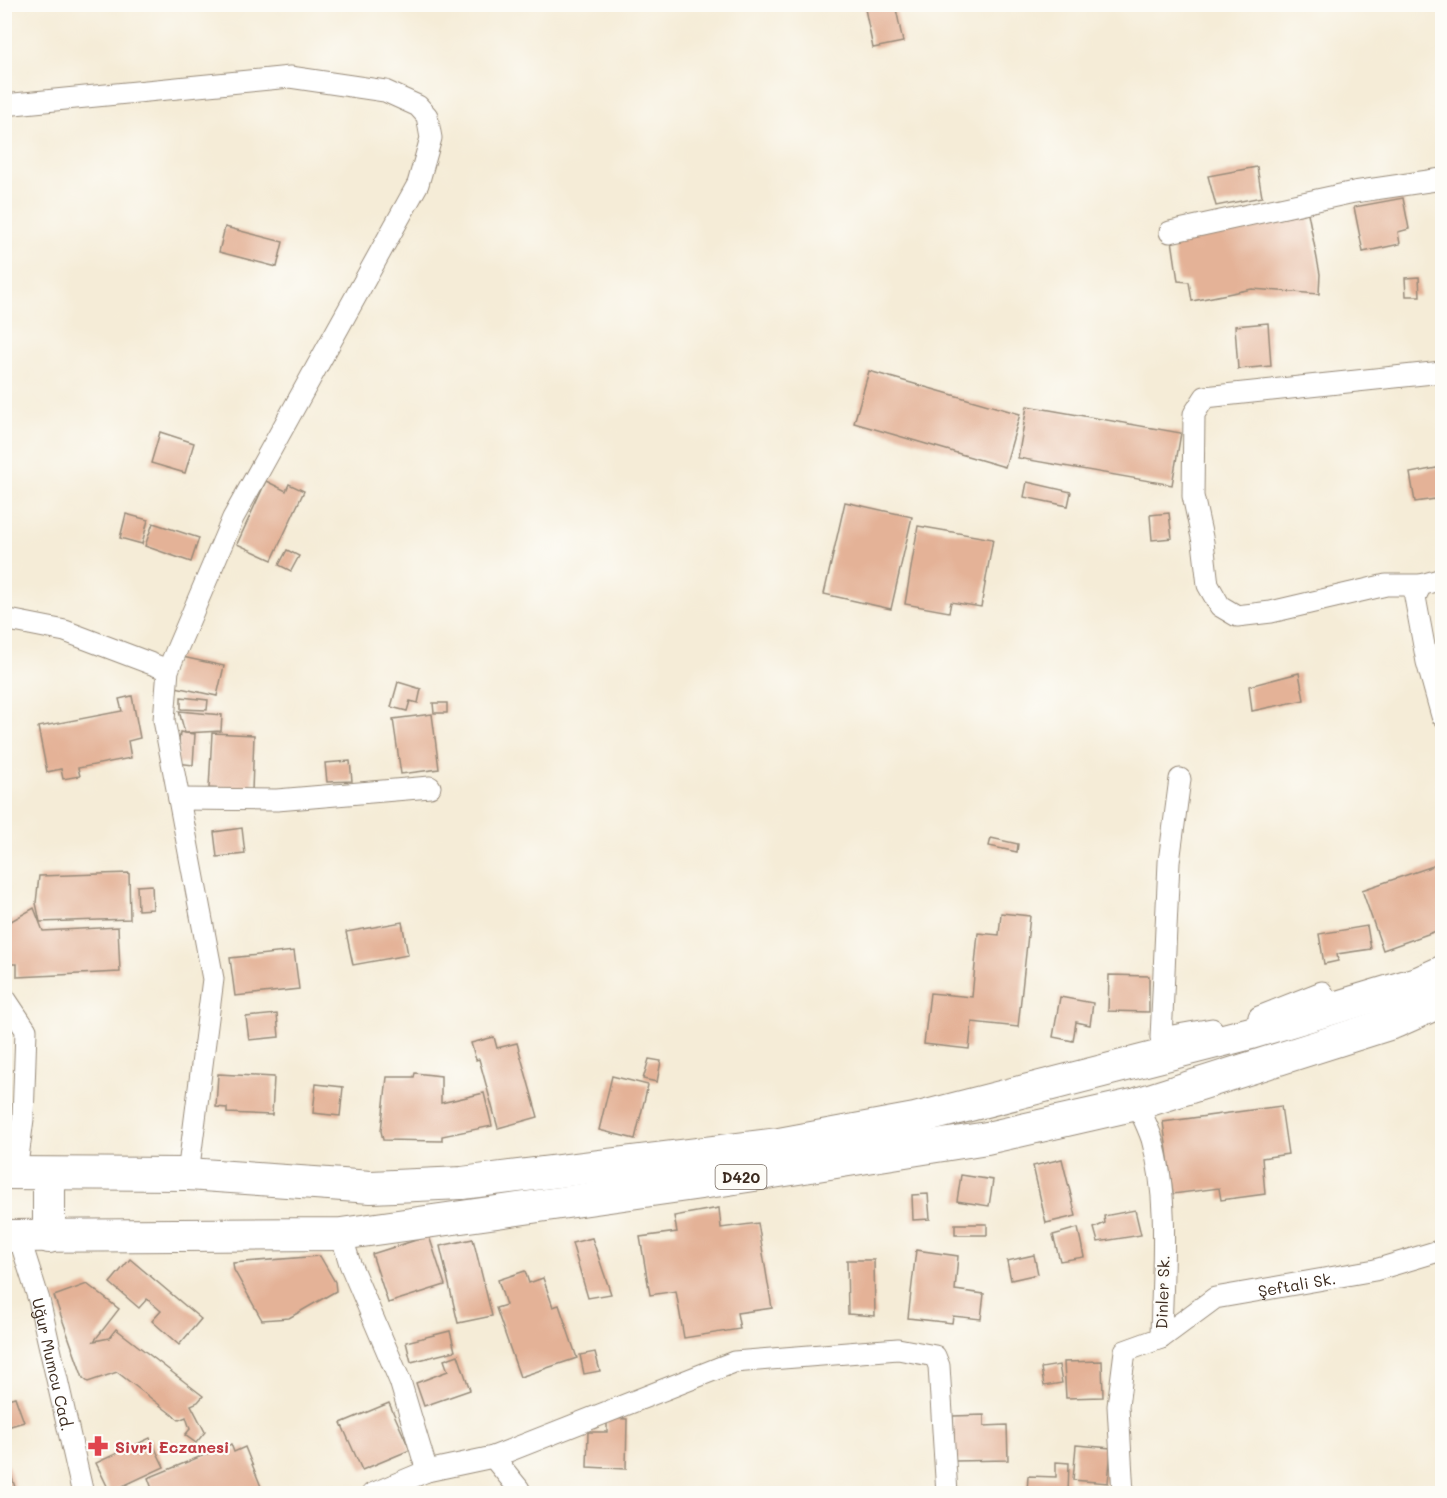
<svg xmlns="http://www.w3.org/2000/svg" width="1447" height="1498" viewBox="0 0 1447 1498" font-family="Mali,sans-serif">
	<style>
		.building { fill: #e4b297 }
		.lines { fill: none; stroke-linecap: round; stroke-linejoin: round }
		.minor-casing { stroke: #988b7a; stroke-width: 23 }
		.highway-casing { stroke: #988b7a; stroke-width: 34 }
		.minor { stroke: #fff; stroke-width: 21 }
		.highway { stroke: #fff; stroke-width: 32 }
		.labels { text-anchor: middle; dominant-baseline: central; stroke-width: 4.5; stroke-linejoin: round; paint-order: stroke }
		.shield { fill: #fdfcf7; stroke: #75695f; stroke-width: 1.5 }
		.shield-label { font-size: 15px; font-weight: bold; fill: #3b2a1e }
		.street-label { font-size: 16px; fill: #3b2a1e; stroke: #fdfcf7 }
		.health-label { font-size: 16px; font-weight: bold; fill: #be3a42; stroke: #fdfcf7; text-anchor: start }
	</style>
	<rect width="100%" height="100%" fill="#fdfcf7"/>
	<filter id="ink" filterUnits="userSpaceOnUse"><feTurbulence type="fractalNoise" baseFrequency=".0167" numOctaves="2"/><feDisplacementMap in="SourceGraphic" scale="12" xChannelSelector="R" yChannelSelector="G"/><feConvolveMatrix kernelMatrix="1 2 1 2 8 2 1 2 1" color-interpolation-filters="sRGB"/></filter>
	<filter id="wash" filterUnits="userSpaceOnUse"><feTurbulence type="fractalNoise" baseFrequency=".008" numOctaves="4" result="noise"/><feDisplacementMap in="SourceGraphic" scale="24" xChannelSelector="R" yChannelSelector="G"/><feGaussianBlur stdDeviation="1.35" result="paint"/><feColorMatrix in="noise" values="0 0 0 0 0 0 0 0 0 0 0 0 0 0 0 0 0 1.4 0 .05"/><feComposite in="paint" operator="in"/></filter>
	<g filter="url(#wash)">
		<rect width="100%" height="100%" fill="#f5ecd7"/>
		<g id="blocks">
			<g class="building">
				<path d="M864,4H895L903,42L873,48Z"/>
				<path d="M1257,167L1262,197L1216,206L1208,176Z"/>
				<path d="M1403,198L1409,229L1398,232L1400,244L1363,252L1354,207Z"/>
				<path d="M1308,213L1320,274L1319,294L1252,289L1192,301L1189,282L1178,281L1172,240Z"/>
				<path d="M225,227L283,242L277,267L219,252Z"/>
				<path d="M1419,277L1420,296H1406L1405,278Z"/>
				<path d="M1268,323L1271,366L1238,369L1235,326Z"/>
				<path d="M869,371L1020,414L1005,467L854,423Z"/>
				<path d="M1027,406L1181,433L1172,485L1018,458Z"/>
				<path d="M160,432L194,443L185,473L151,463Z"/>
				<path d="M1442,467V498L1415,502L1410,473Z"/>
				<path d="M266,481L286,491L289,484L304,491L272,560L237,544Z"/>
				<path d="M1027,482L1071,492L1068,506L1024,497Z"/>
				<path d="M845,502L912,517L891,609L824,594Z"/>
				<path d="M1169,513L1172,538L1152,540L1150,515Z"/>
				<path d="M126,514L148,520L142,544L120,538Z"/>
				<path d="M153,523L199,538L191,562L145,546Z"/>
				<path d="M918,526L993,539L981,607L951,602L949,612L905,604Z"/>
				<path d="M287,550L299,556L291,571L279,565Z"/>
				<path d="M178,656L224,666L217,696L171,686Z"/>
				<path d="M1299,673L1304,700L1252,711L1249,686Z"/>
				<path d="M398,682L421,689L418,703L410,701L407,711L391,707Z"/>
				<path d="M132,696L140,738L128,741L131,758L78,768L80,776L63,779L61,769L47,772L38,727L122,711L119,699Z"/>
				<path d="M181,697L208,700L207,710L181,709Z"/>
				<path d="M433,703H447V713H434Z"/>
				<path d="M179,711L222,715L221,731L185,733L195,734L193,765L177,763L180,732L185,733Z"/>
				<path d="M432,714L439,769L401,774L393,719Z"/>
				<path d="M212,733L254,735L252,791L209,788Z"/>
				<path d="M350,761L352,781L327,782L325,763Z"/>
				<path d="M242,828L245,854L217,857L214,832Z"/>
				<path d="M991,838L1018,844L1017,852L989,846Z"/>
				<path d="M1442,863V929L1383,950L1362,890Z"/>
				<path d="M129,873L130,919L40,922L36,903L39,876Z"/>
				<path d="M152,885L153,909L138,910L137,886Z"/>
				<path d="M34,908L43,931L118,927L120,972L17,977V964H5L4,925Z"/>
				<path d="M1001,913L1030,916L1018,1027L972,1022L969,1049L924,1044L930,993L972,997L978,933L999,935Z"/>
				<path d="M402,922L408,955L353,965L346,932Z"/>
				<path d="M1367,926L1371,949L1337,954L1338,961L1324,964L1319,934Z"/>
				<path d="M294,951L299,989L235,996L230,958Z"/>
				<path d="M1109,975L1149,976V1012L1108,1011Z"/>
				<path d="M1060,997L1093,1003L1090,1025L1076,1022L1073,1041L1053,1037Z"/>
				<path d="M277,1014L279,1037L249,1040L246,1017Z"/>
				<path d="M494,1037L497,1048L517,1043L538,1117L498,1128L479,1059L476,1060L471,1043Z"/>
				<path d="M649,1059L661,1061L657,1082L643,1079Z"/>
				<path d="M415,1073L441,1076V1103L484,1093L492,1126L442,1136V1141L383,1140L381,1131L387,1077H414Z"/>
				<path d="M218,1074L274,1077L272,1115L227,1113V1108L216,1107Z"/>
				<path d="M612,1076L648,1085L635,1139L599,1130Z"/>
				<path d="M316,1084L343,1087L340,1116L313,1113Z"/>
				<path d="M1281,1106L1288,1154L1262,1158L1265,1194L1221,1200L1219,1188L1173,1194L1163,1122Z"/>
				<path d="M1062,1159L1076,1216L1046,1223L1033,1166Z"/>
				<path d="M961,1175L993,1180L989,1206L957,1201Z"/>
				<path d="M928,1194L930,1219L913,1220L912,1195Z"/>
				<path d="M719,1208L721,1228L758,1223L772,1308L737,1313L740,1329L684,1338L676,1291L650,1295L640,1237L677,1232L674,1216Z"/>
				<path d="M1135,1210L1141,1235L1098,1242L1094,1228L1105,1223L1104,1216Z"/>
				<rect x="955" y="1224" width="32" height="11"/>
				<path d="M1078,1228L1084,1257L1060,1261L1053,1235Z"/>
				<path d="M429,1236L445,1285L388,1303L372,1254Z"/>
				<path d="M592,1238L611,1294L588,1298L572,1243Z"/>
				<path d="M473,1239L492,1316L458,1323L440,1246Z"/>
				<path d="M916,1250L958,1256L955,1290L984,1294L981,1319L953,1316L952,1323L908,1318Z"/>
				<path d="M1034,1255L1038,1274L1011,1280L1007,1261Z"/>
				<path d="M320,1256L335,1282L336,1291L289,1318L262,1320L234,1270L233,1263Z"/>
				<path d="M130,1259L201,1319L179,1345L152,1321L161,1311L147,1299L139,1308L110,1283Z"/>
				<path d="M847,1260H874L875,1316L848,1314Z"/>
				<path d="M525,1271L529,1283L543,1278L553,1307L559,1305L577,1358L520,1377L496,1308L506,1305L498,1280Z"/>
				<path d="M87,1284L119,1309L94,1341L109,1338L116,1329L203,1396L198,1402L191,1405L205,1432L196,1443L185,1435L190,1429L186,1417L179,1420L117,1372L88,1382L83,1378L54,1296Z"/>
				<path d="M450,1331L455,1351L411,1362L406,1342Z"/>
				<path d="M595,1352L600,1371L584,1374L580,1355Z"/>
				<path d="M458,1355L470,1390L424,1406L416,1383L448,1371L444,1360Z"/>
				<path d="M1102,1361L1103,1397L1066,1398L1064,1362Z"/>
				<path d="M1059,1365L1062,1383L1044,1386L1041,1368Z"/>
				<path d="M15,1397L24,1422L4,1428V1400Z"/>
				<path d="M389,1403L410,1450L362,1470L341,1423Z"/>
				<path d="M984,1415V1426L1007,1425L1008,1460L955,1461L953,1416Z"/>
				<path d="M607,1418L627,1419L626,1469L587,1467L588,1432H607Z"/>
				<path d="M150,1438L164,1467L110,1492L96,1463Z"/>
				<path d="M231,1444L234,1452L245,1447L264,1494H154L148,1478Z"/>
				<path d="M1076,1445L1111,1448L1108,1483L1073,1480Z"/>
				<path d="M4,1455H5L17,1494H4Z"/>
				<path d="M1056,1462L1069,1463L1068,1494L1027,1493L1028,1476L1056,1477Z"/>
			</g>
		</g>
	</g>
	<g filter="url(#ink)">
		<use href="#blocks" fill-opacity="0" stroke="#988b7a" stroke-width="1.5"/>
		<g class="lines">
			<g class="minor-casing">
				<g id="minor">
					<path d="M4,105L290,77L385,91L418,106L427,116L431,138L418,184L233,518L168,670L164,720L213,979L188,1174"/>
					<path d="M1170,232L1354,192L1442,179"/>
					<path d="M1442,579L1421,585L1415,597L1427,662L1442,716"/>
					<path d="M1421,585H1386L1271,612L1237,616L1220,606L1208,585L1203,542L1193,496L1194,414L1205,397L1442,372"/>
					<path d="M4,619L65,631L168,670"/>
					<path d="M1180,779L1169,862L1161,1038L1212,1029"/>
					<path d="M179,799L277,800L430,787"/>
					<path d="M4,997L26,1030L23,1119L16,1173"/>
					<path d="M1259,1017L1322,992L1332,1009"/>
					<path d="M1137,1104C1142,1115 1148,1127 1152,1139C1170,1201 1162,1273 1161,1338"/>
					<path d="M341,1234L350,1264L400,1381L427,1471L372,1494"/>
					<path id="s1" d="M19,1237L39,1300L83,1494"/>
					<path d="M493,1457L519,1489V1494"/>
					<path d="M427,1471L493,1457L734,1362L898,1349L935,1356L939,1366L947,1494"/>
					<path id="s2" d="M1123,1494L1118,1406L1125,1351L1161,1338L1215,1298L1375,1270L1442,1250"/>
				</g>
			</g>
			<g class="highway-casing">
				<g id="highway">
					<path d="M4,1173L188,1174L371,1187L462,1183L779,1144L915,1119L1251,1033L1420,982L1442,972"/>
					<path d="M49,1174V1237"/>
					<path d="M4,1236L341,1234L722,1180L987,1138L1137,1104L1395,1022L1442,1001"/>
				</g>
			</g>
			<use href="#minor" class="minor"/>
			<use href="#highway" class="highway"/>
		</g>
	</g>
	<defs>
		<g id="pharmacy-bare" transform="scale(1.62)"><path d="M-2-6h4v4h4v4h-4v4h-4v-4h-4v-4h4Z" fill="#e0444e" stroke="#fdfcf7" stroke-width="2.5" paint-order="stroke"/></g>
	</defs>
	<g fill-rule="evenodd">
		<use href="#pharmacy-bare" x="98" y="1446"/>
	</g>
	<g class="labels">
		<rect class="shield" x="715.5" y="1165" width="51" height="24" rx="4.5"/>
		<g class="shield-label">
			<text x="741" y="1177">D420</text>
		</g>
		<g class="street-label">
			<text stroke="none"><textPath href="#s2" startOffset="332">Şeftali Sk.</textPath></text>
			<text transform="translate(1162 1292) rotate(-88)">Dinler Sk.</text>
			<text stroke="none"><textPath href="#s1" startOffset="132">Uğur Mumcu Cad.</textPath></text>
		</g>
		<g class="health-label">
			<text x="115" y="1446">Sivri Eczanesi</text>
		</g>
	</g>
	<rect width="1447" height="1498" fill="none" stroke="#fdfcf7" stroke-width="24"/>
</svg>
